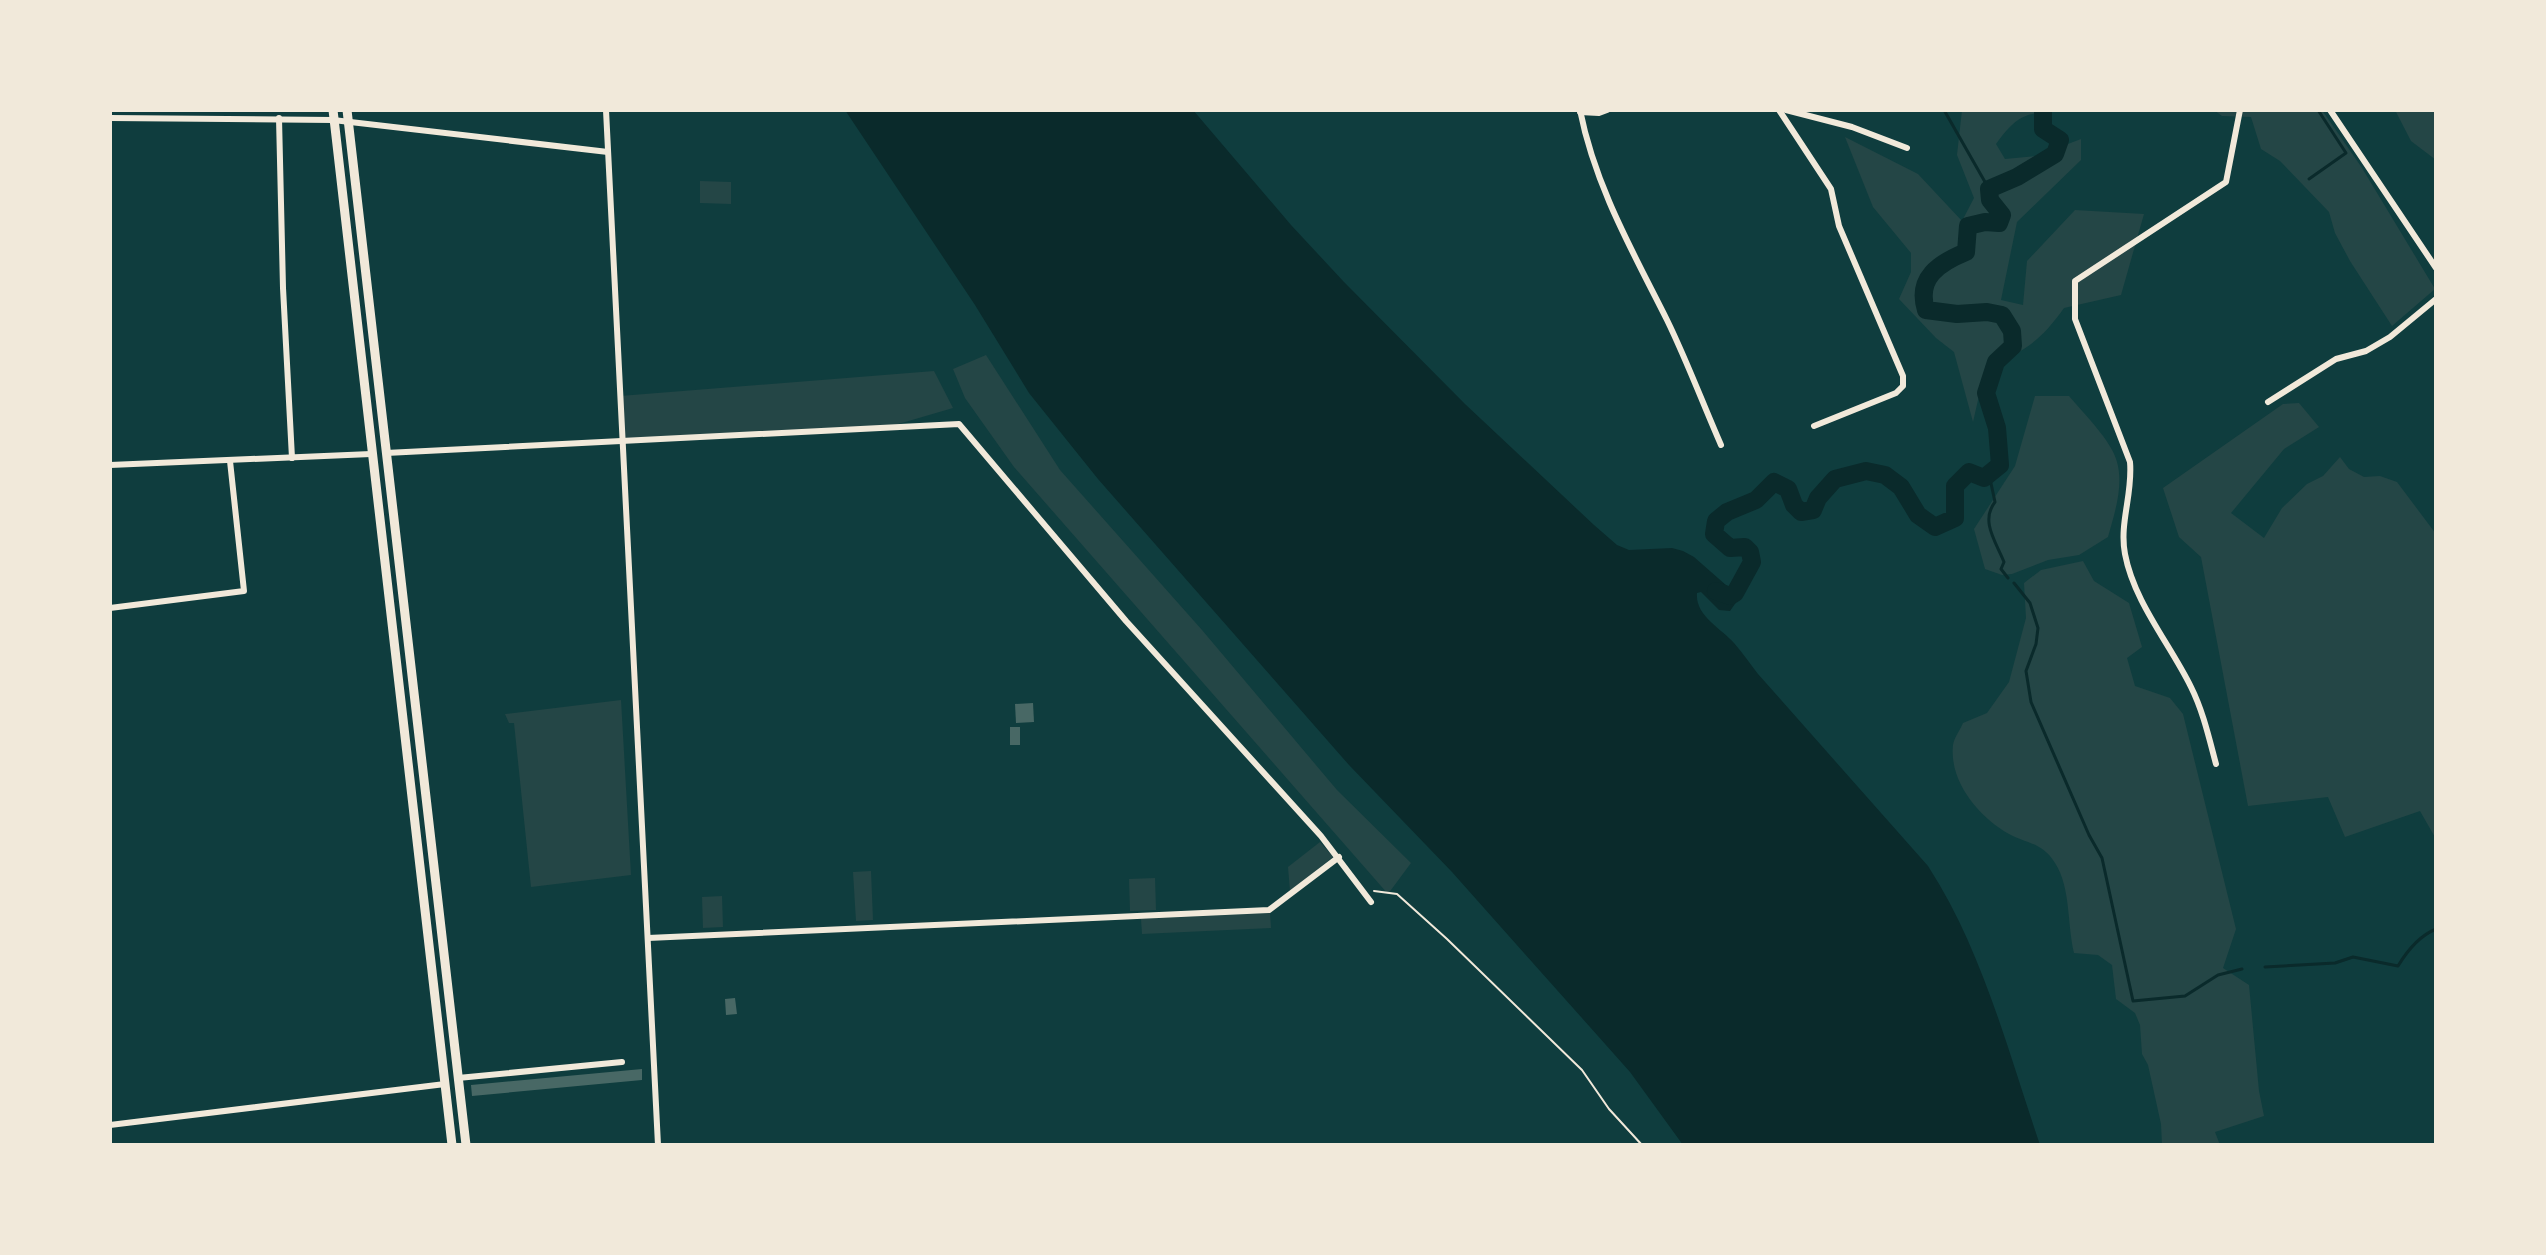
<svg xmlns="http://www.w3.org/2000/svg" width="2546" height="1255" viewBox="0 0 2546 1255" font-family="'Roboto Serif',serif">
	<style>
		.green { fill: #244646 }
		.water { fill: #0a2a2b }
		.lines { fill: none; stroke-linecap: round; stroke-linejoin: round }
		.stream { stroke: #0a2a2b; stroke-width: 3 }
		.river { stroke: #0a2a2b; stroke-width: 18 }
		.building { fill: #486865 }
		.path { stroke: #f1e9da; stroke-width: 2 }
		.minor { stroke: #f1e9da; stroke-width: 6 }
		.primary { stroke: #f1e9da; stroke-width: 9 }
	</style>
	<rect width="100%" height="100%" fill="#0f3d3e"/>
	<g class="green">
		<path d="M1962,110H2062C2025,114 2019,113 1996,144L2005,159L2036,156L2081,139V160L2017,222L2001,300L2023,305L2027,261L2075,210L2144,214L2121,295L2064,308C2042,339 2023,355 1986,365L1973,422L1954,352L1936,338L1899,299L1911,272V253L1873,207L1845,137L1918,174L1962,221L1974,198L1957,155Z"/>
		<path d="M2214,110H2322L2362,168L2435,289L2392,326L2350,261L2335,233L2329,212L2280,161L2261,149L2251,117L2222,116Z"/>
		<path d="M2395,110H2436V160L2411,141Z"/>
		<path d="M700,181L731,182V204L700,203Z"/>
		<path d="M986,355L1060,470L1202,630L1337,790L1411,863L1388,894L1014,467L965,398L953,369Z"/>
		<path d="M934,371L953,408L888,427L622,441L620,396Z"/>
		<path d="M2035,396H2069C2083,413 2112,441 2117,462C2124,486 2114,515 2108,537L2079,555L2048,560L2012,574L2002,575L1985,569L1974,529L2015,466Z"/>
		<path d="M2299,403L2319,427L2284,449L2231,513L2264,538L2282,508L2307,484L2323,476L2340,457L2349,469L2364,477L2380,476L2397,482L2436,534V839L2420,811L2345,837L2328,797L2248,806L2201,557L2179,537L2163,488L2283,404Z"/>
		<path d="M2083,561L2094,581L2129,603L2142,647L2127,658L2135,686L2170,698L2183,714L2236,929L2223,968L2249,985L2259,1091L2264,1116L2215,1132L2220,1145H2162L2161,1124L2148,1065L2142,1054L2140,1025L2135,1013L2116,999L2112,965L2098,955L2074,953C2067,924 2071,888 2055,863C2042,842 2027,844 2009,834C1979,817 1949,782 1953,745C1954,738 1960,730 1963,723L1987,713L2009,682L2026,618L2024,583L2041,570Z"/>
		<path d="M621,700L631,875L531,887L514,723H509L505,714Z"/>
		<path d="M1320,842L1333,857L1290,891L1288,867Z"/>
		<path d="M871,871L873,920L856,921L853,872Z"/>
		<path d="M1155,878L1156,910L1130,911L1129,879Z"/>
		<path d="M722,896L723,927L703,928L702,897Z"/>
		<path d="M1270,913L1271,928L1142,934L1141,919Z"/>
	</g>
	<path class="water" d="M845,110H1193L1291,225L1344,282L1465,404L1594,525L1617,545L1629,550L1672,548L1683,551L1694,557L1735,593L1737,601L1730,611L1719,610L1701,592L1697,593C1695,616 1721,628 1734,643C1743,653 1750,664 1758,674L1928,866C1982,949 2008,1051 2040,1145H1683L1630,1072L1452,872L1349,765L1098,479L1029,393L975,305Z"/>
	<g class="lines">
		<g class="stream">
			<path d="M1944,110L1989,189"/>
			<path d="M2309,179L2346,153L2318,110"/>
			<path d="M1989,474L1995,502C1980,521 1996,542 2004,562L2001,569L2008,578"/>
			<path d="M2014,583L2030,603L2038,628L2036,644L2026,671L2031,702L2089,835L2102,858L2133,1001L2185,996L2218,975L2242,969"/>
			<path d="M2265,967L2335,963L2353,957L2398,966C2407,951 2419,936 2436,929"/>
		</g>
		<path class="river" d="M1716,591L1730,596L1735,593L1752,562L1750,552L1745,547L1730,548L1714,534L1716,521L1727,512L1756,500L1774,482L1788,489L1794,505L1801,512L1813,510L1818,498L1835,479L1866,471L1885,475L1901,487L1918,515L1935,527L1955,518V486L1969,472L1984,478L2000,465L1997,428L1986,393L1996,362L2013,346L2012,331L2002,315L1987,312L1957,314L1926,310C1916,278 1939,263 1966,252L1968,226L1985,222L1999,223L2002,215L1990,200L1989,189L2017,177L2055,154L2060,140L2043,129V110"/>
	</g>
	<g class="building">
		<path d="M1033,703L1034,722L1016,723L1015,704Z"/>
		<rect x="1010" y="727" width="10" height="18"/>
		<path d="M735,998L737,1014L726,1015L725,999Z"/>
		<path d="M642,1069V1080L472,1096L471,1085Z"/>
	</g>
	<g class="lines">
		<path class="path" d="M1374,891L1397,894L1447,939L1582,1070L1609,1109L1642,1145"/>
		<g class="minor">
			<path d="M606,110L658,1145"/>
			<path d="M1580,110C1595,186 1633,252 1667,320C1687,361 1703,404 1721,445"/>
			<path d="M1779,110L1831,189L1839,226L1903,376V386L1896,393L1814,426"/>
			<path d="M1786,110L1852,127L1907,148"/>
			<path d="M2330,110L2436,268"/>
			<path d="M1580,112L1599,113L1607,110"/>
			<path d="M110,118L333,120L608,152"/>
			<path d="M279,118L283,288L292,458"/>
			<path d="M2268,402L2336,359L2366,351L2390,337L2436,299"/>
			<path d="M386,453L959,424L1126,621L1321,836L1371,902"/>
			<path d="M110,465L371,454"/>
			<path d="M110,608L244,591L230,461"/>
			<path d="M2216,764C2209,738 2203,711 2191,687C2170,644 2134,602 2125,554C2119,523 2133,494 2130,462L2075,319V281L2226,182L2240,110"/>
			<path d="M648,938L1269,910L1339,857"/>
			<path d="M458,1078L622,1062"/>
			<path d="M110,1125L445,1084"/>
		</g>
		<g class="primary">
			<path d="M333,110L452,1145"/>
			<path d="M347,110L466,1145"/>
		</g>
	</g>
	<rect width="2546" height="1255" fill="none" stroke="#f1e9da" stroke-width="224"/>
</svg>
